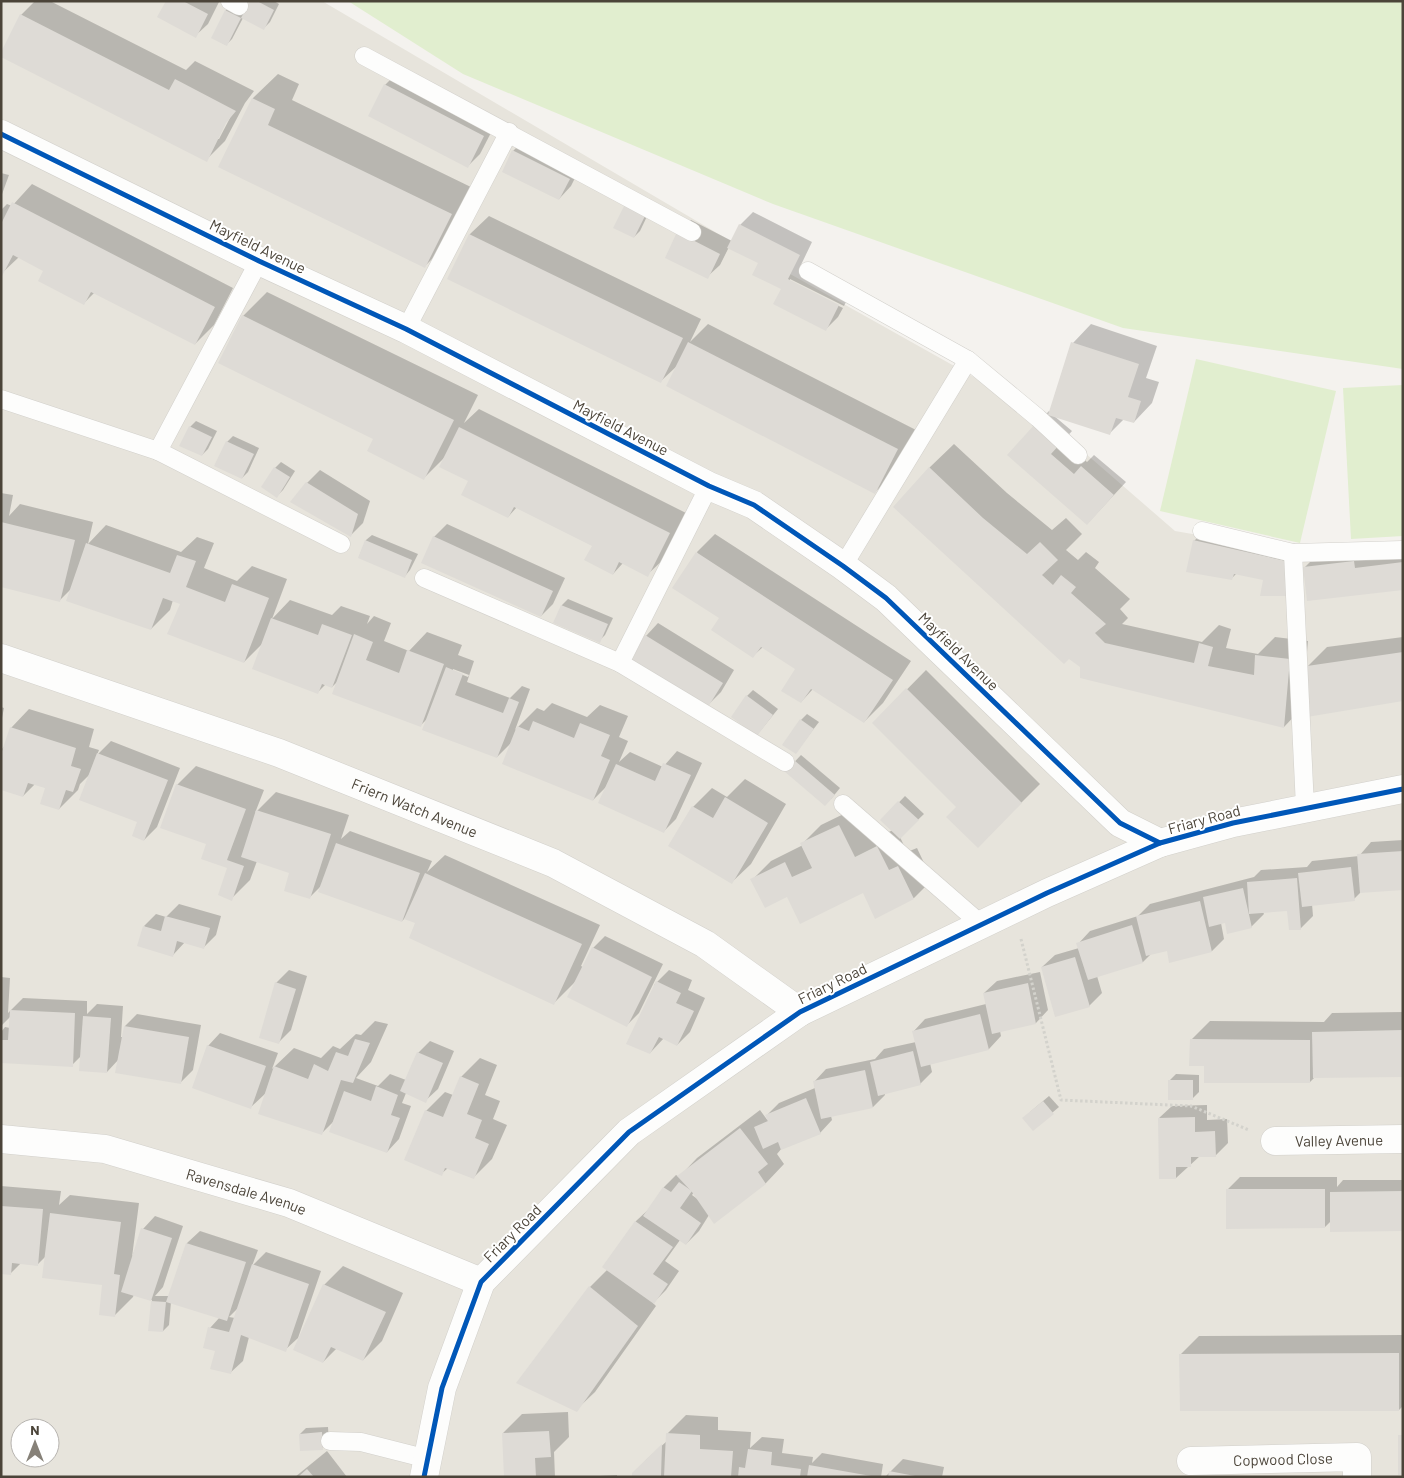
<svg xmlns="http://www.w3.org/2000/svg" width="1404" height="1478" viewBox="0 0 1404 1478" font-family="Barlow,sans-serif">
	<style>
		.residential { fill: #e7e4dc; fill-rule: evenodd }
		.green { fill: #e1eecf }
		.shadow { fill: #0003; fill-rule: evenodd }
		.building { fill: #dedbd6 }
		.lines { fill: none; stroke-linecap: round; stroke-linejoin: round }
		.service-casing { stroke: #d2d0cb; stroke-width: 19 }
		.minor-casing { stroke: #d2d0cb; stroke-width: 29 }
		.tertiary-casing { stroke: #d2d0cb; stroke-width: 29 }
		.path { stroke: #d3d2cc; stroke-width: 3; stroke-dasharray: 2.5 2.5; stroke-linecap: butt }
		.service { stroke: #fdfdfc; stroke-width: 18 }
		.minor { stroke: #fdfdfc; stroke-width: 28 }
		.tertiary { stroke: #fdfdfc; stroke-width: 28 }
		.cycleway-casing { stroke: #fff; stroke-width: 8 }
		.cycleway { stroke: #0057b8; stroke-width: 5 }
		.labels { text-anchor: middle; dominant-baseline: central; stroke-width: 4; stroke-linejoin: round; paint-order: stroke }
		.street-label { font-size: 15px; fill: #4b4439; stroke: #fff }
	</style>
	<rect width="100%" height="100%" fill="#f4f2ee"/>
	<path class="residential" d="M1,1H322L717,233L1040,414L1175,531L1315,555L1403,546V1477H1ZM20,1428H50V1458H20Z"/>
	<g class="green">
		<path d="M348,1H1403V369L1123,328L773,204L463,74Z"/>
		<path d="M1196,359L1336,391L1300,543L1160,511Z"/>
		<path d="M1403,385V536L1351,539L1343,388Z"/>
	</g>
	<g class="shadow">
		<path d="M35,1H50L186,70L195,61L254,91L245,103L225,141L206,160L21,15ZM228,117L230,118L219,139H216Z"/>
		<path d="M167,1H219V2L208,24L195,36Z"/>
		<path d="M251,1H274L279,4L270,22L264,28L243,18L232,39L226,45L213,38L226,10L232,5L246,12Z"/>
		<path d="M397,73L496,123L480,154L468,166L385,85Z"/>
		<path d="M278,74L299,84L292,100L475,189L450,241L425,266L220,167L253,98Z"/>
		<path d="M526,138L581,166L571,186L559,199L513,151Z"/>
		<path d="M1,173L9,175L1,197Z"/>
		<path d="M32,184L233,288L214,325L195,344L95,292L84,303L45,271L19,257L1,274V210L7,204L12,206Z"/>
		<path d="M627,203L652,206L640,231L634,237Z"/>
		<path d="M753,212L812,242L800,267L851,292L844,306L790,279V282L843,308L838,317L826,329L782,288L760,262L729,247L720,265L707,277L678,233L691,220L732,241L740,225Z"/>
		<path d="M489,216L701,319L690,342L708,324L916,430L894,474L875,492L678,365L661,381L449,278L470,234Z"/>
		<path d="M267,292L478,395L464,423L479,409L688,514L666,557L647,575L623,563L613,574L593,545L517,507L508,517L444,458L424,478L375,439L243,316Z"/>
		<path d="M1091,324L1157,346L1146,378L1159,382L1152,403L1134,422L1124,419L1110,433L1053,415L1072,431L1063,441L1087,462L1094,455L1126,482L1087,524L1009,455L1036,424L1049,411L1050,412L1073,343Z"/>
		<path d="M196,421L217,431L208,449L202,455L190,427Z"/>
		<path d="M233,436L259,448L248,472L242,478L227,442Z"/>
		<path d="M954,444L1007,493L1052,530L1066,518L1082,534L1066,550L1078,560L1086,552L1099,562L1095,568L1130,599L1120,609L1128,618L1122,624L1202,642L1219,625L1231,629L1226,648L1258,654L1275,637L1308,641L1302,708L1284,727L1081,667L929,468Z"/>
		<path d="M281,462L295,471L283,490L277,496L275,468Z"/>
		<path d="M320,470L370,501L363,523L351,535L307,483Z"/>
		<path d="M1,493L13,495L9,516L20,504L93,522L88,544L106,525L181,552L197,537L214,543L204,568L237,581L252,566L287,579L272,619L290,600L332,615L341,606L370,616L367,624L374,616L391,623L384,641L409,651L427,632L462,645L458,655L474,661L467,682L510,698L522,686L530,689L515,730L537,708L544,711L552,703L587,717L600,705L628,716L619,737L628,741L619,762L630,752L663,767L677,751L702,763L676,819L663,832L607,786L593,800L512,742L497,757L428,718L421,725L339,680L332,687L326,684L318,692L263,643L244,662L182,603L173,600L170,610L151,629L72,588L60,600L1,586ZM453,669L469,675L468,677L453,671Z"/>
		<path d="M447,524L565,578L553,604L541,616L434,537Z"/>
		<path d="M1207,528L1298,549L1264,579L1237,573L1231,579L1194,541Z"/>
		<path d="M715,534L911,661L883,703L864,722L813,689L801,702L797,669L763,647L753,656L720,618L697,552Z"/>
		<path d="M372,535L418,554L410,570L405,576L359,557L366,540Z"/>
		<path d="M1403,552V588L1304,568L1317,555Z"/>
		<path d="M568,599L613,618L605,635L599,641L555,622L562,605Z"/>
		<path d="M658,623L734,670L721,692L708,705L646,636Z"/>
		<path d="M1403,637V699L1308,666L1327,647Z"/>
		<path d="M926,670L1040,784L978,846L958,807L874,723Z"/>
		<path d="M753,690L778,709L757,735L747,696Z"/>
		<path d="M1,707L4,708L1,723Z"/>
		<path d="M29,709L94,729L89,747L99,750L97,755L111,741L180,768L157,827L144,840L139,821L91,773L80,784L78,790L59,809L47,788L35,784L23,796L1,789V750L5,746L11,728Z"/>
		<path d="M807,714L819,722L796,752L801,720Z"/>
		<path d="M801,755L840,788L831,799L786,771Z"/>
		<path d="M196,766L264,790L255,813L276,792L349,815L341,839L350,831L432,861L427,872L445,855L600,925L581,966L583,967L593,948L605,936L663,964L639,1013L627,1025L575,982L554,1003L416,922L405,918L402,921L322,885L309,898L291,872L257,861L250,880L231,899L229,867L208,844L177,785Z"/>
		<path d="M745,779L786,804L751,864L732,882L670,846L693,807L712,788L727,797Z"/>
		<path d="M905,796L924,814L900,837L907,852L917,848L932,880L914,898L863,892L788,896L752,880L771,861L803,845L802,844L821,825L858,807L874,839L893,830L882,820Z"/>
		<path d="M1403,840V888L1362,891L1354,899L1312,904L1313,916L1300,929L1288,910L1263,912L1264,914L1251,927L1226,922L1221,923L1224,939L1212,951L1168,950L1151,954L1143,962L1097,976L1102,993L1089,1006L1042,967L1055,955L1079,948L1078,944L1090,931L1138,916L1150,904L1254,877L1261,870L1307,867L1312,861L1359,856L1371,842Z"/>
		<path d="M179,904L221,916L216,935L204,947L185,942L173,955L144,926L156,914L166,917Z"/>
		<path d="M289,970L307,976L291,1030L279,1042L276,983Z"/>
		<path d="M669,970L692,980L688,990L705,998L690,1032L677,1045L664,1038L650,1053L655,986L654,985Z"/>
		<path d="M1040,972L1048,1010L1036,1023L1000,1031L1001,1036L989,1049L930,1063L932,1072L920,1084L885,1093V1095L873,1107L831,1116L832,1120L820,1133L782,1148L777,1154L784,1164L766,1183L714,1222L709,1215L699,1231L686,1244L680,1240L665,1261L679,1271L666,1290L653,1303L656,1306L595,1392L576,1410L518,1382L590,1287L607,1270L604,1267L636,1221L649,1209L664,1187L676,1175L679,1177L697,1158L760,1110L768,1121L767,1115L779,1103L815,1088L814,1082L826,1069L875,1059L884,1049L916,1042L913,1032L925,1019L986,1004L984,993L997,981ZM694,1192L700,1201L692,1195Z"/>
		<path d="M1,977L10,978L8,1013L23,998L87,1001V1014L97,1004L123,1006L121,1037H123L125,1026L137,1014L201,1025L193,1070L180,1083L119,1059L107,1072L81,1056L72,1065L1,1062V1032L5,1027L10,1028V1017L1,1026Z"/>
		<path d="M1403,1012V1076L1315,1077L1310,1082L1205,1065L1191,1040L1210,1021L1324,1022L1332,1013Z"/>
		<path d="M375,1021L388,1024L371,1062L356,1078L378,1086L390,1074L406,1080L418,1053L430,1041L454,1051L438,1089L425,1101L406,1093L402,1103L411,1106L399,1139L387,1152L335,1120L322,1133L267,1092L251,1107L208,1046L220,1033L278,1053L272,1069L294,1048L321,1058L333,1046L340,1049L356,1034L361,1035Z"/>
		<path d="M480,1058L497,1065L485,1095L500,1101L493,1119L507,1125L492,1159L473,1178L448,1168L441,1174L426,1111L445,1092L453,1095L461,1077Z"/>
		<path d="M1176,1074L1199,1075V1092L1193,1098L1170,1080Z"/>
		<path d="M1049,1096L1059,1107L1033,1129L1030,1112Z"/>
		<path d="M1207,1105V1120L1227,1119L1228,1143L1215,1156H1200L1176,1178L1159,1118L1172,1106Z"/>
		<path d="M1240,1177H1337V1187L1343,1180H1403V1230L1331,1221L1325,1227L1227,1190Z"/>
		<path d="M1,1186L61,1191L59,1205L70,1195L139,1203L132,1257L143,1229L155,1216L183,1226L163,1287L155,1296H169L187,1243L200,1231L258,1250L252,1266L266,1252L321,1271L298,1338L285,1350L249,1337L243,1361L230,1373L216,1350L210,1328L220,1317L171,1302L169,1325L163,1331L149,1330L152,1300L134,1294L133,1297L114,1316L104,1284L46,1256L37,1265L21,1263L10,1274L1,1273ZM239,1307L235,1318L229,1317Z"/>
		<path d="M343,1266L403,1293L382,1341L363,1360L337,1348L323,1362L324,1285Z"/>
		<path d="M1403,1335V1406L1399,1410L1181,1354L1199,1336Z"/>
		<path d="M568,1412L569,1437L554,1452L555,1477H505L503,1433L522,1414Z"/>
		<path d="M686,1415L718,1417V1430L751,1432L750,1448L762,1437L784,1439L782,1453L813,1457L812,1463L822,1453L883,1464L881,1477H633L646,1460L667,1441V1434Z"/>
		<path d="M328,1427L329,1442L323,1448L300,1434L306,1428Z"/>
		<path d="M327,1451L347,1477H295Z"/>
		<path d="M903,1459L944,1467L942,1477H885Z"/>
		<path d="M617,1475V1477H583Z"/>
	</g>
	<g class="building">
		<path d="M166,1H183L208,14L196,38L157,17Z"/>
		<path d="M250,1H257L274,10L264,30L241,18Z"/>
		<path d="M225,10L241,18L227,46L211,38Z"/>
		<path d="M20,14L169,90L175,79L236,111L226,123L207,162L1,57V52Z"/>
		<path d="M384,84L484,136L468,168L368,116Z"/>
		<path d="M252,98L275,109L268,125L452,214L425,268L218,167Z"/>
		<path d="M512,150L570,179L559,200L502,172Z"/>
		<path d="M12,202L215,307L195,345L91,292L84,305L38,281L43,271L13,255L1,278V224Z"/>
		<path d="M626,202L647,212L634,238L613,228Z"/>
		<path d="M739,224L800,255L788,279L839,305L826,331L773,304L781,289L752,275L758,263L727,248Z"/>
		<path d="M677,232L720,254L708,279L665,258Z"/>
		<path d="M469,234L683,338L661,383L447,279Z"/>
		<path d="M242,315L454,420L424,480L367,451L373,439L218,363Z"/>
		<path d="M688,342L898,449L875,494L666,386Z"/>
		<path d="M1071,342L1139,364L1128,397L1141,401L1134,423L1116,418L1110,435L1048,415Z"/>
		<path d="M1036,423L1060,444L1051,454L1074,474L1081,466L1114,495L1087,525L1007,455Z"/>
		<path d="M189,426L212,437L202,456L179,446Z"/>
		<path d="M459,427L670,533L648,577L619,562L613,575L584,560L592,546L514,507L508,518L461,495L468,481L439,467Z"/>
		<path d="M226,441L254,454L242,479L214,466Z"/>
		<path d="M274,467L290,477L277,498L261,487Z"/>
		<path d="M929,467L983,518L1027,554L1040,542L1058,560L1042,575L1053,585L1061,575L1076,587L1071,593L1106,624L1095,633L1105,643L1194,663L1199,643L1213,647L1208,666L1254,675L1255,655L1290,659L1284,728L1080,678V667L1069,659L1064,664L893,507Z"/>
		<path d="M306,482L358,514L351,537L290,502Z"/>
		<path d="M1,522L75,540L60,602L1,587Z"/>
		<path d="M433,536L553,591L541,617L421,563Z"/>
		<path d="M365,540L412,560L405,578L358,558Z"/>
		<path d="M1193,540L1286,561L1288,596H1260L1263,580L1234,574L1232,580L1186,572Z"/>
		<path d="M86,543L170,573L177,555L196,561L186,587L225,602L232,584L269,598L244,663L167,634L180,604L163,598L151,630L66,601Z"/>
		<path d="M696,552L893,680L864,723L811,689L801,703L781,691L795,669L761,647L753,658L711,630L719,618L672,588Z"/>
		<path d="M1354,561L1355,568L1403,562V590L1307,601L1303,567Z"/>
		<path d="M561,605L608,624L600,643L553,623Z"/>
		<path d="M271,618L318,635L322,624L352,635L332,688L322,684L318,694L252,669Z"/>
		<path d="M354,634L373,642L366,660L399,673L407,650L444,664L421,727L332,694Z"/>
		<path d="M645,635L723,683L708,707L630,659Z"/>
		<path d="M1403,652V701L1307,717V666Z"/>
		<path d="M446,667L463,674L455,695L503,713L509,698L519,702L497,758L422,730Z"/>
		<path d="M906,688L1022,803L978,848L946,817L956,807L872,723Z"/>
		<path d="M746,695L773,715L757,736L731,717Z"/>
		<path d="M800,719L814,729L796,754L782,745Z"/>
		<path d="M533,721L574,738L580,723L610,735L601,756L610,760L593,801L502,764L517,726L529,731Z"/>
		<path d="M10,727L76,748L71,766L81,769L73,792L66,790L59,810L40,804L45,788L28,783L23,797L1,790V754Z"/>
		<path d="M97,753L168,780L144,841L132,836L137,822L79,800Z"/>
		<path d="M794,760L835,795L825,806L784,771Z"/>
		<path d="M663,763L691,775L664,833L598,803L616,764L655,781Z"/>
		<path d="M176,784L246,809L227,860L244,866L232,901L218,895L227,868L201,859L206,844L160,828Z"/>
		<path d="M725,797L768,823L732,884L668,846L692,806L713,818Z"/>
		<path d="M898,801L919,820L900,839L880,820Z"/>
		<path d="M256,810L331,834L310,899L284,891L289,873L241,857Z"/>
		<path d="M839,825L855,857L877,846L889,870L898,866L914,899L875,919L863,893L800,924L787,897L765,908L750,879L785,862L792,877L812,868L800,843Z"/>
		<path d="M336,843L420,873L402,922L318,892Z"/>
		<path d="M1403,851V890L1360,893L1357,854Z"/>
		<path d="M1351,867L1355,901L1302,907L1298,873Z"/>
		<path d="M425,873L582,944L554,1005L409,938L415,923L404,919Z"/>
		<path d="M1297,878L1301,930H1289L1287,911L1249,914L1247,882Z"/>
		<path d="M1243,888L1252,928L1227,934L1225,923L1209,927L1203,897Z"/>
		<path d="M1200,901L1212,952L1169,963L1167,951L1146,956L1136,916Z"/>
		<path d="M165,916L210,928L204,949L177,941L173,957L137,946L143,926L161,931Z"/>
		<path d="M1132,925L1143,963L1088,980L1076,943Z"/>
		<path d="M592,947L652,977L627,1027L567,997Z"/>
		<path d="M1075,957L1090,1007L1055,1017L1041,967Z"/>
		<path d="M656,981L681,993L676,1003L694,1011L677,1046L659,1037L650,1054L626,1044Z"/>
		<path d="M275,982L296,989L279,1044L259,1038Z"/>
		<path d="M1028,983L1036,1024L992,1034L983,993Z"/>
		<path d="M10,1010L75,1013L73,1067L1,1063V1040H8Z"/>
		<path d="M980,1014L989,1050L921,1067L912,1031Z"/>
		<path d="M83,1016L111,1018L107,1073L79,1071Z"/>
		<path d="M124,1026L189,1037L181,1084L115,1073Z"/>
		<path d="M1403,1030V1077L1313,1078L1312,1032Z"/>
		<path d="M355,1039L370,1043L353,1083L341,1080L322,1135L258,1114L274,1066L308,1079L314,1064L328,1071L336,1052L348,1056Z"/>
		<path d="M1190,1039L1310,1040V1083H1204V1066H1189Z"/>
		<path d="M207,1045L266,1066L251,1109L192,1088Z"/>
		<path d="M913,1051L921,1085L878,1096L870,1062Z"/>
		<path d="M417,1052L443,1063L426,1103L400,1091Z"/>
		<path d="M865,1070L873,1108L821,1119L813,1081Z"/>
		<path d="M460,1076L479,1084L467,1114L482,1120L475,1138L489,1144L474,1179L445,1168L442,1176L404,1160L425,1110L443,1117Z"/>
		<rect x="1168" y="1080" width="25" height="20"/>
		<path d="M376,1086L398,1095L391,1115L400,1118L387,1153L329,1132L344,1091L371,1101Z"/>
		<path d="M806,1098L821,1134L781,1150L778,1142L763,1149L754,1127L768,1121L765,1115Z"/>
		<path d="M1043,1101L1054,1114L1033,1131L1022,1118Z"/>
		<path d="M1195,1117V1132L1215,1131L1216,1157H1191V1167H1176V1179H1159L1158,1118Z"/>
		<path d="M740,1128L768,1164L758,1172L766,1184L714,1224L692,1192L677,1176Z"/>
		<path d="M679,1182L692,1191L680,1208L701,1223L686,1245L643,1216L663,1187L671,1192Z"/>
		<path d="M1226,1189H1325V1228L1226,1229Z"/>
		<path d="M1403,1191V1231L1330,1232V1192Z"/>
		<path d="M1,1206L43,1209L38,1266L12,1263L11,1275L1,1274Z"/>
		<path d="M50,1213L121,1222L114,1274L120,1275L115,1317L99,1315L102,1285L42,1278Z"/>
		<path d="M635,1221L673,1247L653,1274L668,1284L654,1304L602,1267Z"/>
		<path d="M141,1228L172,1238L151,1301L121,1292Z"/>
		<path d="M186,1243L246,1262L227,1321L166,1302Z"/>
		<path d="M252,1264L309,1284L286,1352L241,1335L231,1374L210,1369L215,1351L203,1348L208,1327L229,1332Z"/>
		<path d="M323,1284L386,1312L363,1361L331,1347L323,1363L293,1350Z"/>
		<path d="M589,1286L638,1326L577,1412L516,1383Z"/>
		<path d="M151,1301L166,1302L163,1332L148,1331Z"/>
		<path d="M1399,1353V1411H1180L1179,1354Z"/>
		<path d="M549,1431L551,1457L535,1458L536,1477H504L502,1433Z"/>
		<path d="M322,1432L323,1450L300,1451L299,1434Z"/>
		<path d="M666,1433L700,1435V1449L733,1451L731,1477H664Z"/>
		<rect x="1398" y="1435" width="5" height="40"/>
		<path d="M662,1444L661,1477H632V1473Z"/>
		<path d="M748,1449L772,1452L771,1465L801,1469L800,1477H738L739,1467L745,1468Z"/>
		<path d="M809,1465L871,1476V1477H807Z"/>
		<path d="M307,1469L314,1477H298Z"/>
		<path d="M889,1471L915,1476V1477H888Z"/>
	</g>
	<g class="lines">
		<g class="service-casing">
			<g id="service">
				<path d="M230,1L239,6"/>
				<path d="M364,56L692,232"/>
				<path d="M808,271L968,360L1038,418L1078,455"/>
				<path d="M406,329L509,132"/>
				<path d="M1,399L158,451L341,544"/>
				<path d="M158,451L259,261"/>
				<path d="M1202,531L1293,553L1402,550"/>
				<path d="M1293,553L1305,807"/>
				<path d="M843,566L968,360"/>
				<path d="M424,578L620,663L785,762"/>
				<path d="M620,663L709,486"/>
				<path d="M843,804L982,925"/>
				<path d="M330,1441L361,1442L428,1459"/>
			</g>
		</g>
		<g class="minor-casing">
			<g id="minor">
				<path d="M1,134L259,261L406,329L709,486L754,505L843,566L886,598L1120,823L1160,843"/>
				<path id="s1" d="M1,658L279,753L553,863L705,944L800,1012"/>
				<path id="s2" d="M1,1139L105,1149L289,1203L481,1282"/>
				<path id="s3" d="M1275,1141L1403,1139"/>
				<path id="s4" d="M1191,1461L1357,1457V1477"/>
			</g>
		</g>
		<g class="tertiary-casing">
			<path id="tertiary" d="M424,1477L442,1388L481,1282L629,1132L800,1012L1047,893L1160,843L1233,823L1403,789"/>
		</g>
		<path class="path" d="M1021,939L1061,1100L1191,1106L1249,1130"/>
		<use href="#service" class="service"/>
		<use href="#minor" class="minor"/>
		<use href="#tertiary" class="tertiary"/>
		<g class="cycleway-casing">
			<g id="cycleway">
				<path d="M1,134L259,261L406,329L709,486L754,505L843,566L886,598L1120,823L1160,843"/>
				<path d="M424,1477L442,1388L481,1282L629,1132L800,1012L1047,893L1160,843L1233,823L1403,789"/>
			</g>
		</g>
		<use href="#cycleway" class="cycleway"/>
	</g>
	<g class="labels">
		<g class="street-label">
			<text transform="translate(258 246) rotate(26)">Mayfield Avenue</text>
			<text transform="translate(621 427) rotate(27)">Mayfield Avenue</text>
			<text transform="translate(959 651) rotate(44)">Mayfield Avenue</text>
			<text stroke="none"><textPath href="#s1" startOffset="440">Friern Watch Avenue</textPath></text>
			<text transform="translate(1204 819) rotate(-15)">Friary Road</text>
			<text transform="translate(832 983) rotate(-26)">Friary Road</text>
			<text stroke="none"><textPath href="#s3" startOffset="64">Valley Avenue</textPath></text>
			<text stroke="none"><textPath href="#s2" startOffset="252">Ravensdale Avenue</textPath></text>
			<text transform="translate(512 1233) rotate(-45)">Friary Road</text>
			<text stroke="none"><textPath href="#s4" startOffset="92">Copwood Close</textPath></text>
		</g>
	</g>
	<rect width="1404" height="1478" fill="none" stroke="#4b4439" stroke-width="5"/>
	<g transform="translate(35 1443)"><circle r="24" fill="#ffffff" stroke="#b7b4b0"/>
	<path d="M0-4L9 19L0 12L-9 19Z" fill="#868178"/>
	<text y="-8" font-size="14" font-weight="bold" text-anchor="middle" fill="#4b4439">N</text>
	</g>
</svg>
